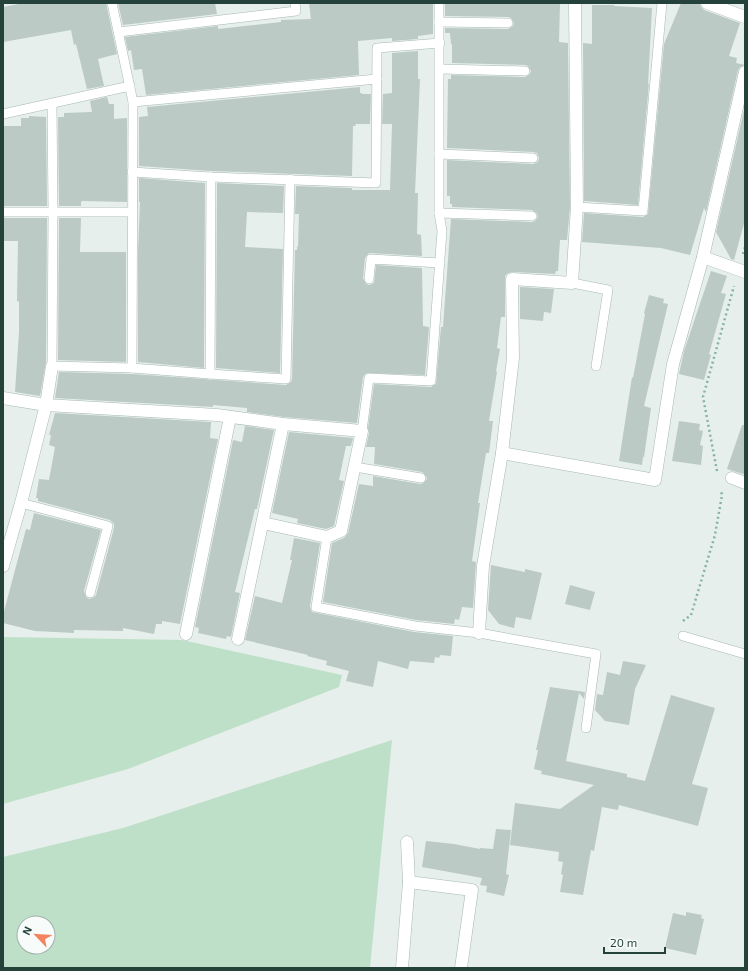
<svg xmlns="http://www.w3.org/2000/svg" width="748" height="971" viewBox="0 0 748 971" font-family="'Exo 2',sans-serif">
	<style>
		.green { fill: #bfe0c8; fill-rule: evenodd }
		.building { fill: #bbcac4 }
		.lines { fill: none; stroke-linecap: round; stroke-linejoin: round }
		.lane-casing { stroke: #a8b8b2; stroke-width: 10 }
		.street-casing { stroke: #a8b8b2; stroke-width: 13 }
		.path { stroke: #86b3a5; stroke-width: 2.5; stroke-dasharray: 2 3; stroke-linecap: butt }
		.lane { stroke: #fff; stroke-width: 9 }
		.street { stroke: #fff; stroke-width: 12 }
	</style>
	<rect width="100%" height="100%" fill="#e6efeb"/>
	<g class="green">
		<path d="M3,637L182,640L342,675L339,687L128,769L3,804Z"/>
		<path d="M392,740L370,968H3V857L123,828ZM24,923H48V947H24Z"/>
	</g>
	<g class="building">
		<path d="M24,3H106L117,54L98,59L104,86L87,89L76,44L74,45L71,30L3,42V7Z"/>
		<path d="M118,3H215L217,14L123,25Z"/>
		<path d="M309,3H433V34L418,36V39L392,41V38L358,41L359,75L146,95L142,69L134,70L131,50L128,51L125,37L218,26V29L281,22V20L311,19Z"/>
		<path d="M445,3H560L559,42L568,43L570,207L567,240H560L558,271H556L555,274L512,272L508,273L505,276V317H501L497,348L500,349L496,371L497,372L489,421H493L489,453H486L478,503H480L472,561L476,562L473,608L462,607L459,620L455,619L454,624L416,620L323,602L332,543L344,538L348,533L359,484L373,486V476L420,484L423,483L427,479L426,476L422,472L374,464L375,447H366L369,433L368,428L374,384L431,387L436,384L441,327H443L451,219L532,222L535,221L538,217L537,213L532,210L452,207V204H450V196H447V160L533,164L538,162L539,158L537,153L533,152L447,148L448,79H451V75L525,77L530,74L531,71L528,66L525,65L452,63V44H451L450,33H445V28L508,29L513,26L514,23L511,18L508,17L445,16Z"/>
		<path d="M681,3H700L701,7L704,10L740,23L729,56L737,58L736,63L745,65L740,67L738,70L706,212L704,208L690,255L661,248L582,242L584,213L643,217L648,214L664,44Z"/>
		<path d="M592,5H614V6L652,8L648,85L649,83L638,205L584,201L583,43L592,44Z"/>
		<path d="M418,51V79H420L415,193H418L417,234L421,235L422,256L369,253L365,258L363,278L366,284L369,285L374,283L376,265L422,268L423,326L429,327L425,375L366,373L363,377L357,423L284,417L247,412V408L213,405V407L55,398L59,372L132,374L286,385L291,382L292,379L295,250H297V246L298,247L299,214H295L296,186L352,188V190H390L392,124H382L383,94L392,93V53Z"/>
		<path d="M360,87V93H362V94H371L370,124H355L356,126H353L352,176L211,171L139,166V117L148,116L147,107Z"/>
		<path d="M107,97L109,104H114V119L127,118V202L82,201L81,202V206H59L58,117H64V113L92,112L90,101Z"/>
		<path d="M745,106V220L734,260L731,259L716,232Z"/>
		<path d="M29,116L46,117L47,206H3V126H21V118H29Z"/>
		<path d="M139,178L205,183L204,368L138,362V252L140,202H139Z"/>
		<path d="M217,183L284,186L283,213L247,212L245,247L283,249L280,373L216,368Z"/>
		<path d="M3,218H47L46,362L40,396L15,392L19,332V302L17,301L18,241H3Z"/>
		<path d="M59,218H81L80,252H126V362L58,360Z"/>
		<path d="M711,271L727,276L721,293L726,294L709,354L711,355L704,380L679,374L684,351Z"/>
		<path d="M520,287L554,289L551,313L544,312L543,321L520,319Z"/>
		<path d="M649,295L664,299L663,303L668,304L644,406L651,408L644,457H643L642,465L619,461L632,377L633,378L645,314L644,313Z"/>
		<path d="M55,413L211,422L210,438L218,439L180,624L162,621V624H156L154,634L123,628V631L74,630V633L35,631L3,623V615L26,529L30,530L34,513L101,530L84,591L86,597L89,599L94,597L96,595L114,528V524L110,520L38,501V498H36L39,479L49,480L55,447L49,445L51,435H49Z"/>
		<path d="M679,421L700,424L699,430L703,431L700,445L703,446L701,465L672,461Z"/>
		<path d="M742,425H745V474H743L727,469Z"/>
		<path d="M245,426L274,430L257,509H255L235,592L240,593L231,637L227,636L226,639L198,633L199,628L195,627L233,440L242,442Z"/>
		<path d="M289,432L353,438L351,446H346L339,480L344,481L334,526L326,529L297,523L298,519L272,513Z"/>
		<path d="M294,538L320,543L310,606L312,612L414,632L453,636L451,656L440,655L439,658L435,657L434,663L410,661L408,669L378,661L373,687L346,681L349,671L326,665L327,661L307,656L308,655L245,640L255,596L282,603L292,560H290Z"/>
		<path d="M491,565L525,572V569L542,573L531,620L516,617L514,628L499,624L488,610Z"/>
		<path d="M570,585L595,592L590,610L565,604Z"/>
		<path d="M623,661L646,665L635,689L629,725L605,721L595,710L597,694L603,695L607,672L620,675Z"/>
		<path d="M550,687L585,692L584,699L579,693L566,761L627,774V777L645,781L671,695L715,708L692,784L708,788L698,826L619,805L618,810L602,807L594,851L591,850L583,895L560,892L563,875L561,874L563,862L558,861L559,852L510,845L515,803L560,809L594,785L541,774L542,771L534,769L538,750H536Z"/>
		<path d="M496,829L511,830L506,874L509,875L504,896L486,892L487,886L480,885L482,878L422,867L426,841L454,844L480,849V848L493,849Z"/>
		<path d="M686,912L702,915L701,918L704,919L696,955L665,948L673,913L686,916Z"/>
	</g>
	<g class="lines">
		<g class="lane-casing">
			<g id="lane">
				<path d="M112,3L133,102L132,368"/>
				<path d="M439,22L508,23"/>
				<path d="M119,32L296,11L295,3"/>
				<path d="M440,69L525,71"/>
				<path d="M133,102L377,79"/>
				<path d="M52,104L53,212L52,366L132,368L210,374L286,379L290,179"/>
				<path d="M3,114L130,86"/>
				<path d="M439,154L533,158"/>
				<path d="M132,172L211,177L376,183L377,48L440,43"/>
				<path d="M577,207L643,211L662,3"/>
				<path d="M3,212H132"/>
				<path d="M439,213L532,216"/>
				<path d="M369,279L371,259L440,263"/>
				<path d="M572,283L608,290L596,366"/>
				<path d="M210,374L211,177"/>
				<path d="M362,431L369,378L431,381L442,231L439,213V3"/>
				<path d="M355,467L421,478"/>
				<path d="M21,503L108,526L90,593"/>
				<path d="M327,537L316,607L415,626L479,633L596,654L586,728"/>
				<path d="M683,636L745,654"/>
			</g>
		</g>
		<g class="street-casing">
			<g id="street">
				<path d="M707,3L745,17"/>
				<path d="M745,72L703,257L745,272"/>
				<path d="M3,398L46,405L217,415L283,424L362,431L341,531L327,537L263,523"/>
				<path d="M502,453L655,480L673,364L703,257"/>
				<path d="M732,478L745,483"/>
				<path d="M3,566L21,503L46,405L52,366"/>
				<path d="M479,633L483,566L502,453L513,358L512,279L572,283L577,207L575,3"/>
				<path d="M186,634L230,417"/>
				<path d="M238,639L283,424"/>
				<path d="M409,882L472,890L461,968"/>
				<path d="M402,968L409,882L407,842"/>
			</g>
		</g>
		<g class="path">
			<path d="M743,254L745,247"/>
			<path d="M717,471L703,397L734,286"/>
			<path d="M683,621L691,615L715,535L722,495L721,490"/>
		</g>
		<use href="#lane" class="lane"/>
		<use href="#street" class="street"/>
	</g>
	<rect width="748" height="971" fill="none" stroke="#24423a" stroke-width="8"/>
	<g transform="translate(36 935) rotate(295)"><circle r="19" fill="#f7fbf9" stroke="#a3b1ad"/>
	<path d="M0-3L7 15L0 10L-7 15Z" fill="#f4845f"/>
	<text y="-6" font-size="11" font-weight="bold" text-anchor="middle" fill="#24423a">N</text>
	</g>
	<path d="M604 947v6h61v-6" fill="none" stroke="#24423a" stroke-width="2"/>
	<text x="610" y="947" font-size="12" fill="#24423a" stroke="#f7fbf9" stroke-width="3" paint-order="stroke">20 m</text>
</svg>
